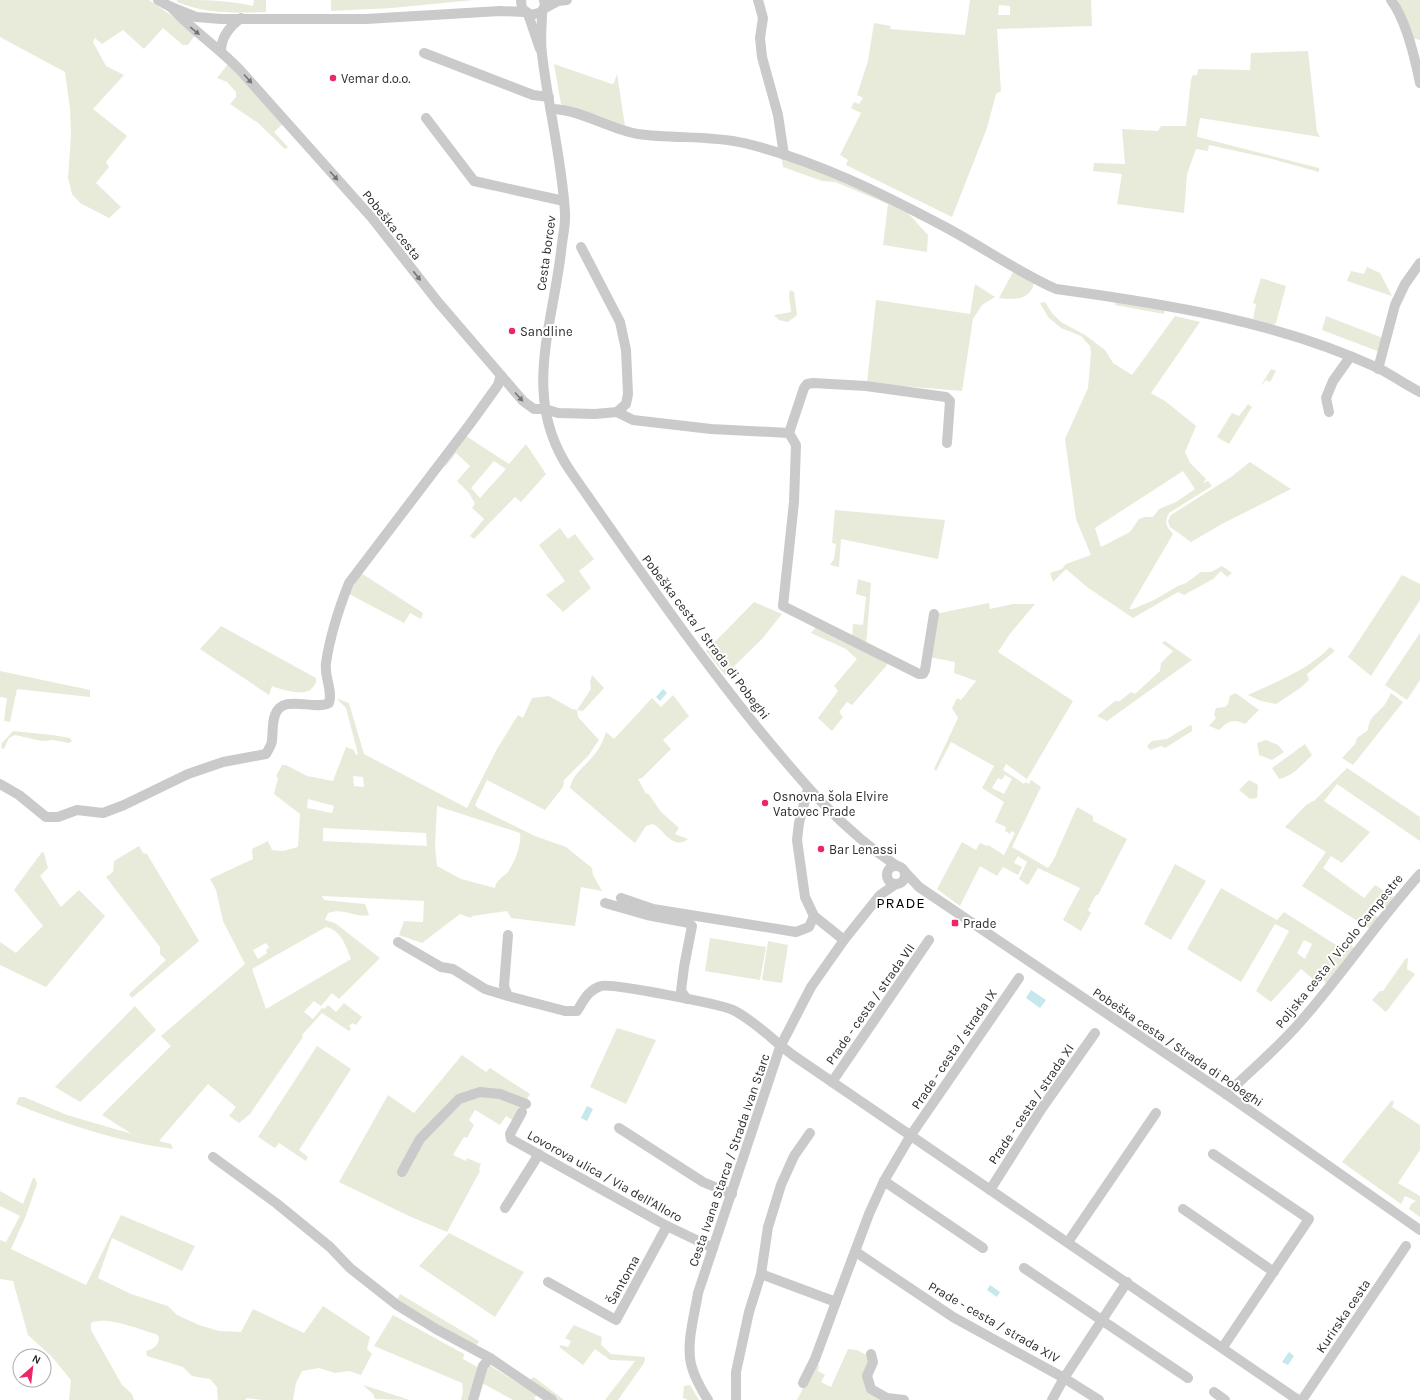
<svg xmlns="http://www.w3.org/2000/svg" width="1420" height="1400" viewBox="0 0 1420 1400" font-family="Karla,sans-serif">
	<style>
		.green { fill: #e8ebd9; fill-rule: evenodd }
		.water { fill: #c4e8ec }
		.lines { fill: none; stroke-linecap: round; stroke-linejoin: round }
		.minor { stroke: #cacaca; stroke-width: 10 }
		.oneway { fill: #747474 }
		.poi-dot { fill: #ed266c; stroke: #fff; stroke-width: 1.5 }
		.labels { text-anchor: middle; dominant-baseline: central; stroke-width: 4; stroke-linejoin: round; paint-order: stroke }
		.poi-label { font-size: 13px; fill: #2d2d2d; stroke: #fff; text-anchor: start }
		.street-label { font-size: 13px; fill: #2d2d2d; stroke: #fff }
		.quarter-label { font-size: 15px; letter-spacing: 1px; fill: #000; stroke: #fff }
	</style>
	<rect width="100%" height="100%" fill="#fff"/>
	<g class="green">
		<path d="M0,0H149L178,20L195,35L188,45H183L163,28L144,49L123,30L102,44L95,38L93,42L106,66L124,75L93,109L127,136L106,162L109,167L96,183L121,207L109,218L80,203L72,194L68,178L71,135L70,109L65,72L0,37Z"/>
		<path d="M177,0C203,0 228,0 253,6L254,0H266V12C235,13 206,14 177,2Z"/>
		<path d="M331,0H474L392,8L331,11Z"/>
		<path d="M970,0H1091L1092,26L997,29L1001,91L996,94L987,128L952,217L846,165L848,160L840,155L861,113L851,108L854,102L859,104L863,98L857,95L868,61L874,23L891,26L890,29L965,35ZM999,5L1010,6V15H998Z"/>
		<path d="M1398,0H1420V40L1411,38Z"/>
		<path d="M1308,51L1317,131L1320,137L1200,118L1197,135L1198,137L1319,168V172L1268,158L1209,145L1208,151L1196,149L1187,174L1184,213L1117,204L1122,174L1093,171L1094,163L1125,164L1122,129L1158,131L1161,126H1186L1191,80L1193,75H1197L1198,69L1250,70L1251,53Z"/>
		<path d="M228,64L283,124L274,132L288,147L285,149L258,123L230,104L236,97V92L227,82L217,78Z"/>
		<path d="M554,64L612,84L614,83L617,74L625,126L624,127L561,104Z"/>
		<path d="M782,160L795,161L807,166L905,210L928,235L927,252L883,245L888,204L835,182L822,181L783,167Z"/>
		<path d="M1367,267L1380,273L1392,296L1347,281L1351,271L1364,274Z"/>
		<path d="M1013,272L1034,283C1030,300 1014,300 999,298Z"/>
		<path d="M1261,278L1286,286L1276,323L1274,325L1253,319L1256,304L1253,303Z"/>
		<path d="M975,284L995,297L982,305L973,319L962,391L867,383L876,300L970,314Z"/>
		<path d="M790,290L794,292L797,315L788,322L779,320L774,315L791,312L789,295Z"/>
		<path d="M1116,301L1165,309L1164,314L1115,305Z"/>
		<path d="M1045,302L1052,313L1061,322L1085,335L1105,350L1113,363L1132,375L1175,316L1200,322L1151,393L1165,401L1196,426L1185,452L1190,463L1206,479L1203,483L1208,481L1212,486L1169,513C1164,522 1166,527 1173,534L1129,609H1133L1154,600L1178,586L1186,583L1201,572H1211L1222,566L1232,573L1227,577L1221,571L1213,579L1184,595L1178,592L1133,618L1087,587L1066,569L1053,582L1050,573L1062,569L1066,564L1091,555L1076,519L1065,439L1088,388L1091,353L1090,346L1081,336L1061,328L1048,317L1040,303ZM1183,471L1195,489L1176,502L1159,509L1153,517H1145L1139,519L1130,532L1101,547L1095,528Z"/>
		<path d="M1326,316L1383,338L1380,352L1322,330Z"/>
		<path d="M1271,369L1276,371L1270,382L1266,380L1260,387Z"/>
		<path d="M1248,404L1252,407L1229,444L1217,437L1232,413L1239,416Z"/>
		<path d="M463,434L509,464L526,444L546,474L521,502L515,497L474,539L470,536L484,519L472,508L475,504L469,493L457,481L470,466L456,453L445,467L441,463ZM494,461L506,469L480,498L471,488Z"/>
		<path d="M1250,462L1291,489L1222,524L1191,542L1170,527L1168,521L1171,515L1231,477Z"/>
		<path d="M835,510L945,520L938,559L841,539L839,567L830,565L834,559L836,544L832,543Z"/>
		<path d="M560,528L568,539L575,534L594,559L579,571L591,588L563,612L546,595L565,581L539,545Z"/>
		<path d="M361,573L423,613L421,619L410,613L404,623L349,594Z"/>
		<path d="M1402,575L1420,584V600L1371,676L1348,657Z"/>
		<path d="M858,579L871,583L866,646L852,640L853,624L863,625L866,597L856,594Z"/>
		<path d="M754,602L782,614L762,639L725,675L706,651Z"/>
		<path d="M989,603L990,609L1013,604H1035L1009,635L998,652L1073,701L1027,779L1006,764L1003,770L1024,784L1025,782L1029,784L1031,780L1041,787L1012,847L1048,868L1053,861L1077,807L1093,816V821L1127,839L1098,895H1096L1088,910L1091,913L1081,931L1063,920L1080,888L1038,868L1028,885L1019,879L1027,862L1018,856L1014,863L1022,867L1018,875L1003,867L997,876L980,866L960,906L937,889L962,842L976,850L980,843L987,846L988,845L1004,855L1015,833L1011,831L1010,834L1005,831L1006,827L995,822L1004,802L982,788L994,766L951,742L936,771L934,769L958,718L952,708L957,698L961,700L976,681L954,673L955,662L929,657L935,614ZM1005,775L1012,779L1004,794L992,788L998,778L1002,780Z"/>
		<path d="M221,626L316,678V682C315,685 312,688 310,690C302,696 280,689 272,686L269,695L200,649Z"/>
		<path d="M816,627L887,661V665L852,705L847,702L839,712L843,717L832,731L818,718L838,691L834,686L857,659L846,649L811,633Z"/>
		<path d="M1420,633V680L1407,700L1385,685Z"/>
		<path d="M1165,641L1192,660L1107,721L1097,716L1115,701H1120L1131,692L1135,694L1160,671L1161,663L1173,651L1162,643Z"/>
		<path d="M1330,647L1335,651L1307,674L1309,680L1299,689L1276,704L1261,701L1248,695C1277,681 1307,671 1330,647Z"/>
		<path d="M0,671L90,690V697L17,689L10,722L4,721L7,698L0,697Z"/>
		<path d="M592,675L604,688L583,711L577,710L578,717L599,740L588,756L564,780L563,787L545,810L487,780L475,805L478,808L535,836L566,847L592,868L593,875L602,891L581,887L575,926L511,918L507,911L472,916L471,918L460,914L422,943L399,935L404,921L423,922L424,901L322,896L324,900L365,904L369,915C355,919 346,907 328,913L325,920L335,923L380,958L339,999L332,993L321,1006L314,1001L304,1012L313,1019L322,1008L324,1009L328,1005L336,1012L344,1003L362,1017L356,1025L352,1023L349,1026L351,1029L349,1031L322,1013L302,1035L303,1037L250,1114L239,1123L229,1116L236,1107L208,1084L159,1141L171,1144L173,1149C120,1142 67,1125 16,1104L19,1097H24L67,1115L132,1134L102,1115L171,1046L161,1036L245,964L223,921L216,890L210,879L253,859L252,849L268,841L272,850L283,851L298,847L300,814L274,794L278,778L276,776L282,765H286L307,776L333,781L346,747L354,750L356,755L358,754L346,708L338,700V699L349,703L364,754L467,808L497,749L518,715L523,718L532,698L549,696L572,709L577,710L591,689L590,682ZM353,776L363,777L364,787L354,786ZM308,799L334,806L332,813L307,808ZM437,806L520,833C522,845 514,864 507,873C502,878 496,880 495,888L461,879L437,866L435,846ZM323,828L426,833L427,846L323,841ZM326,927C341,930 346,946 351,959L266,1009L252,969ZM266,943L269,947L266,950L267,953L258,959L253,950Z"/>
		<path d="M1235,693L1237,694L1259,710L1245,724C1233,718 1228,721 1219,730L1209,726L1216,718L1214,715L1216,708L1225,707L1228,704L1230,696Z"/>
		<path d="M1391,693L1403,702L1353,765L1342,758L1355,744L1357,738L1368,730C1369,718 1374,716 1382,708C1386,704 1388,698 1391,693Z"/>
		<path d="M673,695L689,716L663,740L671,749L642,778L638,779L646,794L648,793L661,812L679,828L675,834L688,839C672,851 663,828 653,824L646,826L635,843L570,788C572,774 586,766 594,755C600,748 603,741 606,732L614,739L652,698L661,707Z"/>
		<path d="M1190,725L1192,726V731L1165,748L1161,746L1150,750L1147,746L1152,741L1167,739Z"/>
		<path d="M13,731L52,735L70,738L72,741L69,743L53,740L42,741L15,735L9,738L4,749L1,748L2,743Z"/>
		<path d="M1266,740L1278,745L1284,752L1272,760L1259,755L1257,743Z"/>
		<path d="M1305,744L1312,755C1302,765 1293,776 1279,779L1272,768Z"/>
		<path d="M1347,768L1420,817V841L1337,784L1324,801L1370,832L1342,863L1331,856L1323,868L1364,898L1375,885L1394,897L1385,910L1374,903L1368,910L1379,918L1370,929L1302,886L1326,852L1285,827L1306,805L1315,800Z"/>
		<path d="M1249,780L1258,785L1257,798L1250,799L1239,790Z"/>
		<path d="M139,846L143,853L147,854L199,941L132,998L129,994L166,960L160,954V947L106,877L113,872L114,861Z"/>
		<path d="M42,852L44,853L48,868L40,876L61,907L79,890L105,916L46,987L0,965V942L16,953L43,926L14,890Z"/>
		<path d="M1175,864L1206,881L1171,940L1144,924Z"/>
		<path d="M1221,888L1277,920L1284,912L1344,950L1349,943L1354,948L1327,984L1319,976L1313,979L1301,969L1271,1002L1256,991L1289,931L1275,924L1241,982L1187,949ZM1304,940L1312,944L1305,959L1297,953Z"/>
		<path d="M710,938L766,947L760,980L705,971Z"/>
		<path d="M768,941L788,945L782,983L762,980Z"/>
		<path d="M1406,958L1408,959L1407,969L1415,974L1386,1012L1372,1000L1380,991H1383Z"/>
		<path d="M135,1006L156,1030L80,1102L55,1087Z"/>
		<path d="M617,1028L656,1040L626,1104L590,1087Z"/>
		<path d="M317,1046L351,1069L299,1150L308,1157L306,1161L279,1143L275,1148L258,1137Z"/>
		<path d="M462,1055L486,1072L490,1068L530,1094L514,1121L506,1116L500,1125L475,1110L469,1120L474,1125L467,1138L464,1137L453,1155L466,1161L467,1158L481,1164L479,1169L480,1171L447,1232L409,1216L339,1182L388,1095L414,1113Z"/>
		<path d="M1392,1100L1394,1102L1392,1107L1420,1125V1150L1398,1183L1420,1196V1217L1409,1209L1411,1204L1416,1201L1405,1196L1401,1204L1342,1162Z"/>
		<path d="M33,1178H35L37,1184L25,1218L11,1249L86,1285L121,1215L195,1246L182,1271L112,1238L98,1278L131,1294L168,1306L177,1315L199,1325L219,1331L241,1332L253,1309L304,1333L323,1306L370,1337L367,1349L372,1354L362,1373L361,1375L349,1371L335,1373L319,1368L302,1371L296,1383L293,1400H263L247,1398L245,1400H218L217,1387L210,1379L192,1376L183,1367L147,1356L146,1351C153,1349 159,1346 159,1337L156,1334C141,1330 105,1315 91,1323V1330L122,1385L132,1394L134,1400H69L71,1380L52,1357L28,1335L13,1281L0,1279V1240L6,1242L20,1216L0,1206V1191L23,1204Z"/>
		<path d="M449,1233L524,1272L495,1317L419,1266Z"/>
		<path d="M400,1294L479,1341L475,1348L397,1300Z"/>
		<path d="M393,1315L464,1354L463,1359L479,1368L471,1400H461L463,1391L462,1383L374,1346Z"/>
		<path d="M574,1325L602,1337L601,1345L611,1354L645,1357L644,1363L618,1400H605L635,1361L610,1360L595,1349L583,1365L559,1347L561,1345L568,1347L571,1341L565,1338Z"/>
		<path d="M848,1349L857,1350L874,1359L868,1379L883,1400H797L816,1363L819,1365L818,1371L825,1375L821,1382L831,1387Z"/>
		<path d="M489,1365L537,1395L534,1398L536,1400H513L480,1382Z"/>
		<path d="M534,1377L564,1400H554L526,1382Z"/>
		<path d="M363,1385L410,1400L375,1399L373,1394Z"/>
		<path d="M690,1385L699,1400H688L683,1398L684,1386Z"/>
	</g>
	<g class="water">
		<path d="M663,689L667,693L660,701L656,697Z"/>
		<path d="M1031,990L1046,1000L1040,1008L1026,998Z"/>
		<path d="M587,1106L593,1109L587,1121L581,1118Z"/>
		<path d="M990,1285L1000,1292L997,1297L987,1290Z"/>
		<path d="M1289,1352L1294,1356L1288,1365L1282,1362Z"/>
	</g>
	<g class="lines">
		<g class="minor">
			<path d="M158,0L171,7L196,17L221,19H366L500,11L524,12"/>
			<path d="M521,0L522,9L531,15L542,12L545,6L544,0"/>
			<path d="M758,0L763,18L760,38L762,57L778,115L784,155"/>
			<path d="M1391,0C1406,20 1415,58 1420,83"/>
			<path d="M171,7C193,31 218,47 240,70L372,218L438,302L523,401L534,409H545L558,413L595,414L617,412L626,404L628,394L626,350L620,322L581,247"/>
			<path d="M543,9L558,1L567,0"/>
			<path d="M542,12C542,26 540,40 542,54C548,107 562,159 565,213C566,225 562,239 561,252C552,329 521,400 571,472C631,558 690,644 756,726C798,777 840,829 897,866"/>
			<path d="M528,14L540,49"/>
			<path d="M221,51C221,37 229,27 241,18"/>
			<path d="M424,53L533,95L549,97"/>
			<path d="M551,109C580,109 609,129 638,134C673,139 709,135 744,143C815,160 883,194 947,228C984,248 1018,272 1056,289C1166,304 1276,321 1378,368C1392,375 1406,385 1420,392"/>
			<path d="M426,118L474,181L564,201"/>
			<path d="M1378,369L1395,305L1405,284L1420,263"/>
			<path d="M617,412L633,420L711,429L789,433"/>
			<path d="M1329,412L1326,398L1333,381L1350,357"/>
			<path d="M934,614L925,670L923,674H919L783,606L794,502L796,445L789,433L804,388L807,384L813,383L866,386L946,397L950,401L947,443"/>
			<path d="M0,784L19,795L46,817H58L77,810L103,813L124,805L188,774L223,762L266,754C268,750 272,745 272,740C273,732 272,723 275,715C283,693 313,711 329,703C333,690 324,677 326,663C330,636 339,608 349,583L470,424L498,385L501,375"/>
			<path d="M808,789L799,823L797,840L805,897L814,916L844,940"/>
			<circle cx="896" cy="875" r="9"/>
			<path d="M905,872L919,887L1226,1094L1420,1230"/>
			<path d="M621,898L653,909L796,932L809,927L814,916"/>
			<path d="M605,903L647,915L689,923L692,926L684,967L681,991L687,999"/>
			<path d="M508,935L504,986L508,996L565,1011H577C584,1000 588,990 601,986C611,983 720,1004 733,1010C757,1022 775,1043 797,1058L1298,1400"/>
			<path d="M398,942L441,967L453,969L485,989L508,996"/>
			<path d="M832,1082L929,940"/>
			<path d="M1226,1094C1252,1070 1279,1047 1302,1020C1343,973 1378,921 1420,874"/>
			<path d="M522,1112L510,1134L511,1139L667,1226L713,1248"/>
			<path d="M619,1128L703,1182L732,1194"/>
			<path d="M1213,1154L1309,1219L1223,1347"/>
			<path d="M213,1157L276,1203L330,1247L350,1268L397,1305L436,1329L490,1358L552,1400"/>
			<path d="M402,1172L420,1139L459,1099L480,1092L500,1094L526,1104"/>
			<path d="M884,1181L983,1248"/>
			<path d="M990,1190L1042,1108L1095,1033"/>
			<path d="M505,1208L539,1154"/>
			<path d="M1183,1209L1274,1272"/>
			<path d="M1068,1242L1156,1113"/>
			<path d="M856,1252L953,1317L1064,1378L1099,1400"/>
			<path d="M1024,1268L1188,1378"/>
			<path d="M761,1274L836,1302L869,1214L884,1181L911,1135L1019,978"/>
			<path d="M548,1282L616,1320L667,1226"/>
			<path d="M871,1354L873,1362L867,1376L871,1389L887,1398L904,1400"/>
			<path d="M803,1383L815,1359L836,1302"/>
			<path d="M1214,1392L1225,1400"/>
			<path d="M473,1400L483,1366L490,1358"/>
			<path d="M708,1400C701,1389 694,1377 691,1364C686,1343 695,1313 698,1293L780,1047L811,987L844,940L880,895L896,884"/>
			<path d="M736,1400V1372L749,1312L761,1274L768,1227L781,1185L794,1156L810,1133"/>
			<path d="M1052,1400L1064,1378L1127,1282"/>
			<path d="M1302,1400L1406,1246"/>
		</g>
	</g>
	<defs><path id="oneway-solid" d="M-6-.8H1V-3.2L6.5 0L1 3.2V.8H-6Z"/></defs>
	<g class="oneway">
		<use href="#oneway-solid" transform="translate(195 31) rotate(39)"/>
		<use href="#oneway-solid" transform="translate(248 79) rotate(48)"/>
		<use href="#oneway-solid" transform="translate(334 176) rotate(48)"/>
		<use href="#oneway-solid" transform="translate(417 276) rotate(52)"/>
		<use href="#oneway-solid" transform="translate(519 397) rotate(48)"/>
	</g>
	<g class="poi-dot">
		<circle cx="333" cy="78" r="4"/>
		<circle cx="512" cy="331" r="4"/>
		<circle cx="765" cy="803" r="4"/>
		<circle cx="821" cy="849" r="4"/>
		<rect x="951" y="919" width="8" height="8" rx="2"/>
	</g>
	<g class="labels">
		<g class="poi-label">
			<text x="341" y="78">Vemar d.o.o.</text>
			<text x="520" y="331">Sandline</text>
			<text x="773" y="796">Osnovna šola Elvire<tspan x="773" dy="15">Vatovec Prade</tspan></text>
			<text x="829" y="849">Bar Lenassi</text>
			<text x="963" y="923">Prade</text>
		</g>
		<g class="street-label">
			<text transform="translate(392 225) rotate(51)">Pobeška cesta</text>
			<text transform="translate(546 253) rotate(-82)">Cesta borcev</text>
			<text transform="translate(706 637) rotate(53)">Pobeška cesta / Strada di Pobeghi</text>
			<text transform="translate(1339 951) rotate(-51)">Poljska cesta / Vicolo Campestre</text>
			<text transform="translate(870 1004) rotate(-55)">Prade - cesta / strada VII</text>
			<text transform="translate(1178 1047) rotate(34)">Pobeška cesta / Strada di Pobeghi</text>
			<text transform="translate(954 1049) rotate(-56)">Prade - cesta / strada IX</text>
			<text transform="translate(1031 1104) rotate(-56)">Prade - cesta / strada XI</text>
			<text transform="translate(729 1160) rotate(-71)">Cesta Ivana Starca / Strada Ivan Starc</text>
			<text transform="translate(605 1176) rotate(29)">Lovorova ulica / Via dell'Alloro</text>
			<text transform="translate(623 1280) rotate(-61)">Šantoma</text>
			<text transform="translate(1343 1316) rotate(-56)">Kurirska cesta</text>
			<text transform="translate(994 1322) rotate(30)">Prade - cesta / strada XIV</text>
		</g>
		<g class="quarter-label">
			<text x="901" y="903">PRADE</text>
		</g>
	</g>
	<g transform="translate(32 1368) rotate(28)"><circle r="19" fill="#ffffff" stroke="#ababab"/>
	<path d="M0-3L7 15L0 10L-7 15Z" fill="#ed266c"/>
	<text y="-6" font-size="11" font-weight="bold" text-anchor="middle" fill="#2d2d2d">N</text>
	</g>
</svg>
